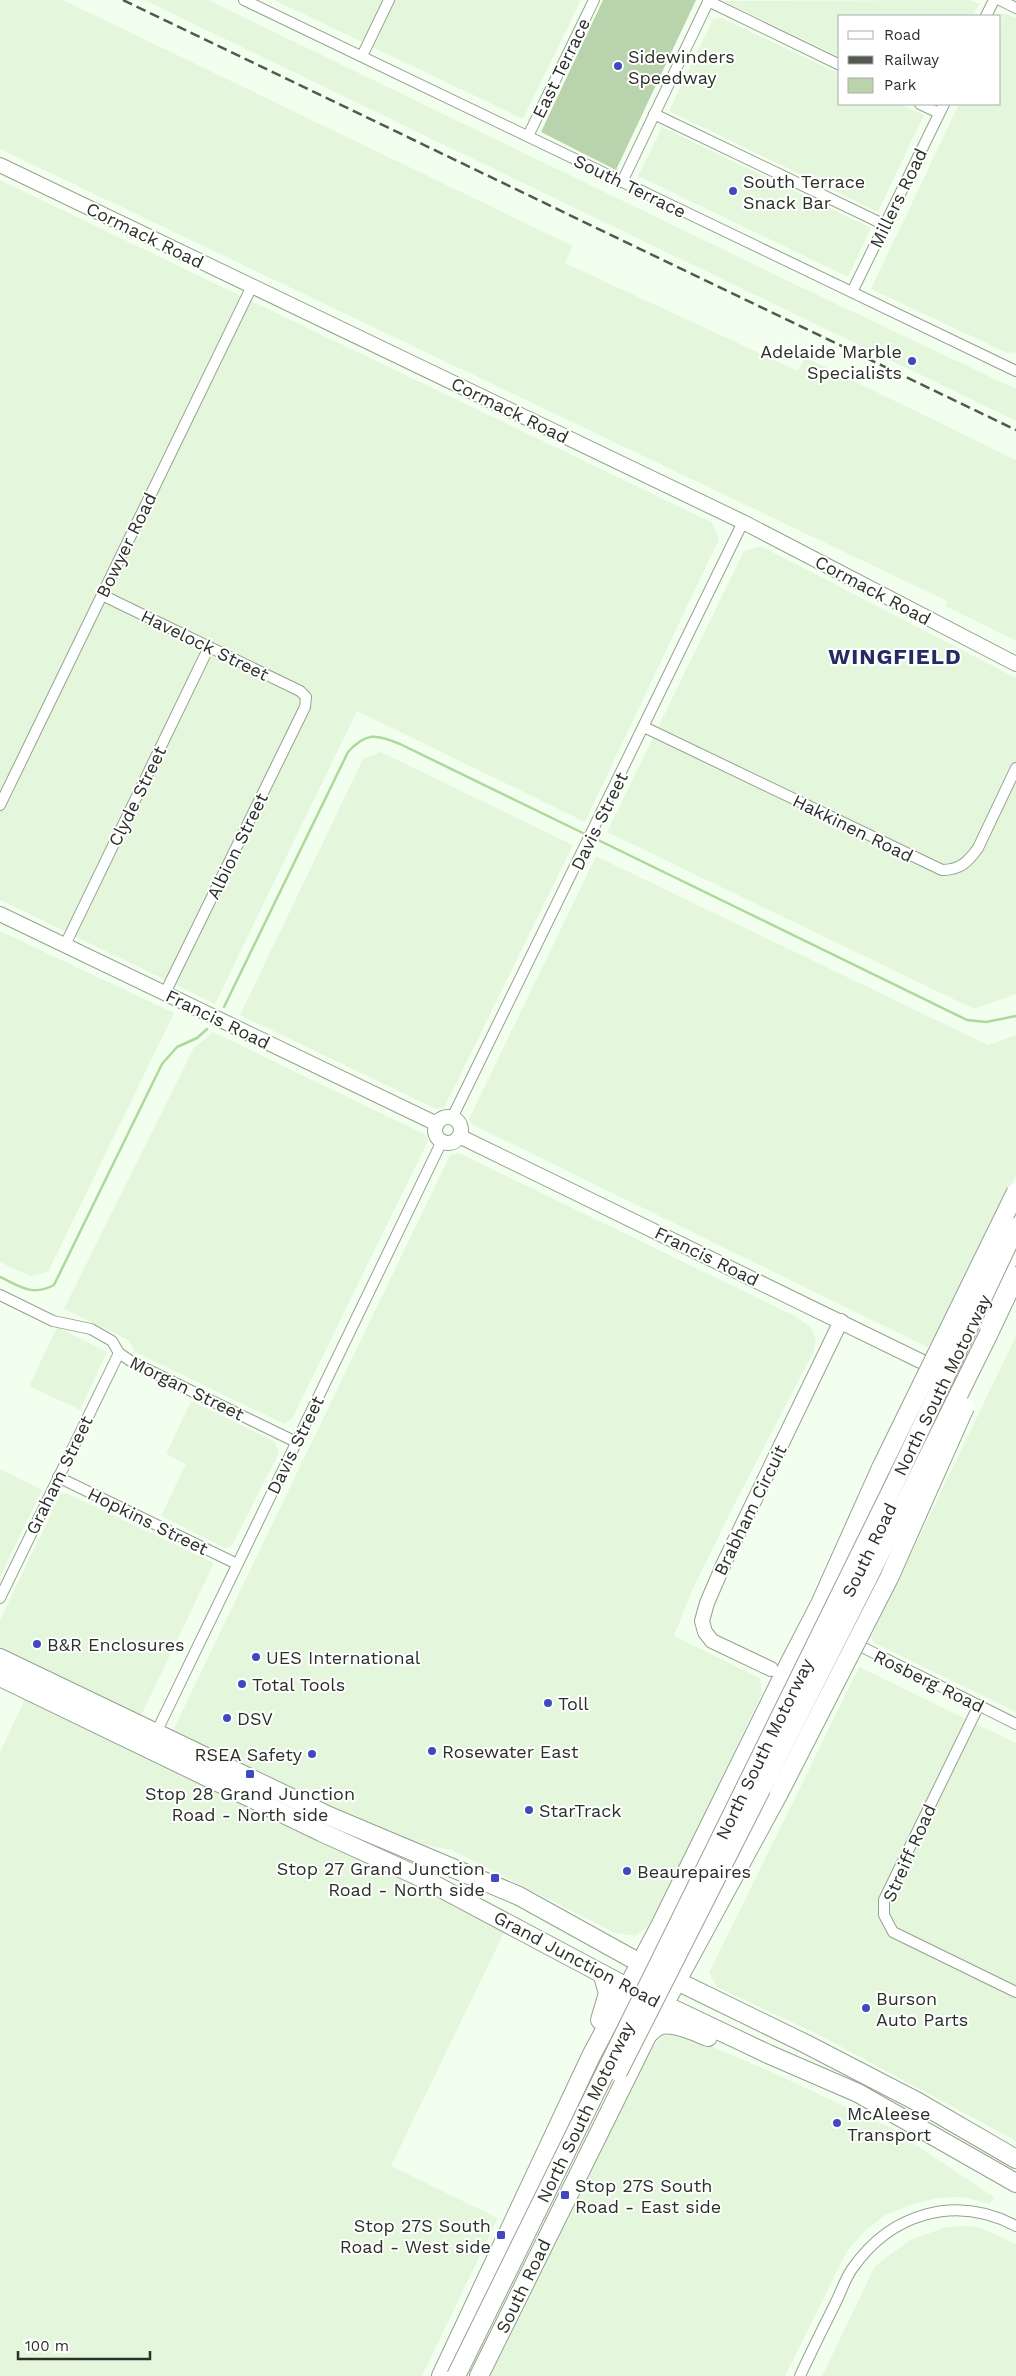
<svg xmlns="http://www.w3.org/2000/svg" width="1016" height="2376" viewBox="0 0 1016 2376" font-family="'Work Sans',sans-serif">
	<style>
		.built { fill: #e4f7dc }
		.green { fill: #b9d3ad }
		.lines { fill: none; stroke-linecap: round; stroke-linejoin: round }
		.stream { stroke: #add99a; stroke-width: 2.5 }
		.street-casing { stroke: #95a28f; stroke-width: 12 }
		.secondary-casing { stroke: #95a28f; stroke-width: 16 }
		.highway-casing { stroke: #95a28f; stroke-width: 20 }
		.street { stroke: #fff; stroke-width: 10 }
		.secondary { stroke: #fff; stroke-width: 14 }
		.highway { stroke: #fff; stroke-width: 18 }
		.rail { stroke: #535950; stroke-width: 2.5; stroke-dasharray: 10 5; stroke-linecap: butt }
		.highway-bridge-casing { stroke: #95a28f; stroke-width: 20; stroke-linecap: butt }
		.highway-bridge { stroke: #fff; stroke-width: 18 }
		.poi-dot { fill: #404abe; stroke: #fff; stroke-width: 2 }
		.labels { text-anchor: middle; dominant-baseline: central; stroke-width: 4; stroke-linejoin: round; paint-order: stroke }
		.poi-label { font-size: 18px; fill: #2b3028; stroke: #fff; text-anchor: start }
		.street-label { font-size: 18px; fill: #2b3028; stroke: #fff }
		.district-label { font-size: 22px; font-weight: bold; letter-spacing: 1px; fill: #242b64; stroke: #fff }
	</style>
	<rect width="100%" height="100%" fill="#f3ffee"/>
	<g class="built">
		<path d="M0,0H63L573,246L565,263L798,371L805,357L1016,460V641L945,606L947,601L0,149Z"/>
		<path d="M144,0H208L807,290L1016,389V421Z"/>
		<path d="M274,0H581L523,119Z"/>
		<path d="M970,0L979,4L973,16H840V57L723,1Z"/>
		<path d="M1001,14H1006L1016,18V352L1007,353L871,289L959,104H1000Z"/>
		<path d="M722,18L840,74V104H901L924,115L878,212L669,111L713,19Z"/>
		<path d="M662,127L871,228L848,277L638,176Z"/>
		<path d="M0,180L711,522L719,539L585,822L357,711L215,1004L0,900Z"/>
		<path d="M761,546L1016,678V994L974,1009L607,832L744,551Z"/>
		<path d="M381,752L573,845L444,1108L436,1109L240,1015L363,759Z"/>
		<path d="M596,856L988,1045L1016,1035V1176L934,1344L927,1347L471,1124L469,1119Z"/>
		<path d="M0,931L174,1013L48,1272L30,1276L0,1262Z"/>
		<path d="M213,1032L426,1135L428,1141L292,1419L284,1424L135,1352L128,1340L64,1309L193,1049Z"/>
		<path d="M459,1153L797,1317L810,1327L816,1338L814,1351L734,1505L691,1593L674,1636L760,1678L762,1693L662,1904L648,1926L635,1936L615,1933L452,1850L418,1844L342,1814L175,1734L173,1730L450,1155Z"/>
		<path d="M57,1327L107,1352L80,1410L29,1386Z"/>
		<path d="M1016,1336V1712L874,1643L871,1637Z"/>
		<path d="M191,1401L274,1441L279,1453L231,1547L225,1548L161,1516L186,1464L166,1454Z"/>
		<path d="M0,1469L42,1490L0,1577Z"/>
		<path d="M66,1493L214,1563L140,1718L0,1651V1620L60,1495Z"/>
		<path d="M859,1667L1016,1743V2141L819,2035L717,1987L709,1973Z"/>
		<path d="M26,1697L423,1890L504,1933L391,2166L498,2218L422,2376H0V1752Z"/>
		<path d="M675,2034L702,2042L774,2073L891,2128L994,2197L990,2204L963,2197L938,2198L913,2204L884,2216L866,2230L847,2251L785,2376H489L590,2167L649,2052L662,2036Z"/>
		<path d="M970,2226L981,2228L1016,2244V2376H822L875,2266L910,2240L946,2227Z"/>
	</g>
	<path class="green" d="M603,0H696L616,170L541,132Z"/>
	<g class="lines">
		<g class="stream">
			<path d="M592,837L967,1020L986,1022L1016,1016"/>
			<path d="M224,1007L348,752C366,732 376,734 400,744L587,835"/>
			<path d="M0,1277C20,1286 32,1297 54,1285L162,1064L177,1047L197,1038L207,1029"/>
		</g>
		<g class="street-casing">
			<g id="street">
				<path d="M244,0L1016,371"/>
				<path d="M1000,0L1016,8"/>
				<path d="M708,1L840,65"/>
				<path d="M986,16L994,0"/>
				<path d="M362,56L389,0"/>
				<path d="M920,104L939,113"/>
				<path d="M654,114L885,225"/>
				<path d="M528,136L594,0"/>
				<path d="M622,182L709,0"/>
				<path d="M852,292L944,104"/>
				<path d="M102,595L300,691L306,697L305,707L165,993"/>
				<path d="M644,727L942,870C960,870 968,862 978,848L1016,768"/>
				<path d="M0,805L252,286"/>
				<path d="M65,945L209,647"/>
				<path d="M452,1118L743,522"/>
				<path d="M0,1295L53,1321L91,1329L112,1341L119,1353L132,1362L296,1442"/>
				<path d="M58,1477L237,1564"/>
				<path d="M0,1598L119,1353"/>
				<path d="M852,1642L1016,1724"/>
				<path d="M979,1705L884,1900V1915L893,1932L1016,1992"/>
				<path d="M154,1737L442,1141"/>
				<path d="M800,2376C811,2352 823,2328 835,2304C841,2292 845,2279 852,2269C891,2213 955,2194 1016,2226"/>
			</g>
		</g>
		<g class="secondary-casing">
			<g id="secondary">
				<path d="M0,165L743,522L1016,664"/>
				<path d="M0,914L437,1124"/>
				<circle cx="448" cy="1130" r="13"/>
				<path d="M459,1136L939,1370"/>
				<path d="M968,1348L1016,1249"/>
				<path d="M771,1669L712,1641L705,1632L702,1621L707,1603L725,1561L841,1321"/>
			</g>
		</g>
		<g class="highway-casing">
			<g id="highway">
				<path d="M989,1333L1016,1276"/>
				<path d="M0,1658L329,1816L519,1896L640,1963L806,2044L918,2102L1016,2159"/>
				<path d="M0,1677L321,1832L420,1877L627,1987L768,2054L858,2093L1016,2183"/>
				<path d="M600,2020L608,1993L603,1976"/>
				<path d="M647,2035C650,2033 653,2029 657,2027C670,2019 695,2032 708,2037"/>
				<path d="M441,2376L591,2056L660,1926L789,1664L820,1604L881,1468"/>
				<path d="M479,2376L647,2036L779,1793"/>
			</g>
		</g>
		<use href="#street" class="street"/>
		<use href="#secondary" class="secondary"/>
		<use href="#highway" class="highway"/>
		<path class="rail" d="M123,0L1016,430"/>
		<g class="highway-bridge-casing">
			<g id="highway-bridge">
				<path d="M881,1468L1016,1192"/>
				<path d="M779,1793L889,1578L965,1407"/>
				<path d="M618,2072L868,1578L989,1333"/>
				<path d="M456,2376L893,1487L1016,1227"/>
			</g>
		</g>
		<use href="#highway-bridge" class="highway-bridge"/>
	</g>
	<g class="poi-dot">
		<circle cx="618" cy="66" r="5"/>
		<circle cx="733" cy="191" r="5"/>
		<circle cx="912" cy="361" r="5"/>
		<circle cx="37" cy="1644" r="5"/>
		<circle cx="256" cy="1657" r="5"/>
		<circle cx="242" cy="1684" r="5"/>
		<circle cx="548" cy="1703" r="5"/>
		<circle cx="227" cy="1718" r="5"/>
		<circle cx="432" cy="1751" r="5"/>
		<circle cx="312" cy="1754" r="5"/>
		<rect x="245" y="1769" width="10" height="10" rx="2.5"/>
		<circle cx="529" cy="1810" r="5"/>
		<circle cx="627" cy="1871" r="5"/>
		<rect x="490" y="1873" width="10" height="10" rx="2.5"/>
		<circle cx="866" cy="2008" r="5"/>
		<circle cx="837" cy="2123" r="5"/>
		<rect x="560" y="2190" width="10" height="10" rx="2.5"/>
		<rect x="496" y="2230" width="10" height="10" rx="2.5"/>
	</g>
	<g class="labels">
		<g class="poi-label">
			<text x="628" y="56">Sidewinders<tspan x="628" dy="21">Speedway</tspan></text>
			<text x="743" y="181">South Terrace<tspan x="743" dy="21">Snack Bar</tspan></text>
			<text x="902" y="351" text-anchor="end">Adelaide Marble<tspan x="902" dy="21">Specialists</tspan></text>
			<text x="47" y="1644">B&amp;R Enclosures</text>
			<text x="266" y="1657">UES International</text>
			<text x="252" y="1684">Total Tools</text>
			<text x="558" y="1703">Toll</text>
			<text x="237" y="1718">DSV</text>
			<text x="442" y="1751">Rosewater East</text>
			<text x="302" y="1754" text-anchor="end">RSEA Safety</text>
			<text x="250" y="1793" text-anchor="middle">Stop 28 Grand Junction<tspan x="250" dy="21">Road - North side</tspan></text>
			<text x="539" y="1810">StarTrack</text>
			<text x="485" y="1868" text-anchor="end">Stop 27 Grand Junction<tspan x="485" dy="21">Road - North side</tspan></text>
			<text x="637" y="1871">Beaurepaires</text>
			<text x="876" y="1998">Burson<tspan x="876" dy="21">Auto Parts</tspan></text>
			<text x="847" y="2113">McAleese<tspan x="847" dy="21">Transport</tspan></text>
			<text x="575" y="2185">Stop 27S South<tspan x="575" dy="21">Road - East side</tspan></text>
			<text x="491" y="2225" text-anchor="end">Stop 27S South<tspan x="491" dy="21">Road - West side</tspan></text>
		</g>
		<g class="street-label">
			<text transform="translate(561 68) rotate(-64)">East Terrace</text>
			<text transform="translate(630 186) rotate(26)">South Terrace</text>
			<text transform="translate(898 198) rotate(-64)">Millers Road</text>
			<text transform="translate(145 235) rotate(26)">Cormack Road</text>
			<text transform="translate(510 410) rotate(26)">Cormack Road</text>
			<text transform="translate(126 545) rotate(-64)">Bowyer Road</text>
			<text transform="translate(873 590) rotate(28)">Cormack Road</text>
			<text transform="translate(205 645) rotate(26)">Havelock Street</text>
			<text transform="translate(137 796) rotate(-64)">Clyde Street</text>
			<text transform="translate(599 821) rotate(-64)">Davis Street</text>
			<text transform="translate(853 828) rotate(26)">Hakkinen Road</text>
			<text transform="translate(237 846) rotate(-64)">Albion Street</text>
			<text transform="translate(218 1019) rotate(26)">Francis Road</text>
			<text transform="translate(707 1256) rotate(26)">Francis Road</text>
			<text transform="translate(942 1385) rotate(-64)">North South Motorway</text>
			<text transform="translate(187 1388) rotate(26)">Morgan Street</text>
			<text transform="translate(295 1445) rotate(-64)">Davis Street</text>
			<text transform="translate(59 1475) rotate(-64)">Graham Street</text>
			<text transform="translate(750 1510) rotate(-64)">Brabham Circuit</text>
			<text transform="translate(148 1521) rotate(26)">Hopkins Street</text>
			<text transform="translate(869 1550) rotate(-64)">South Road</text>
			<text transform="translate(929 1681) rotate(26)">Rosberg Road</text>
			<text transform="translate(764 1749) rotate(-64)">North South Motorway</text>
			<text transform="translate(909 1853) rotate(-66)">Streiff Road</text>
			<text transform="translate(577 1959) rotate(28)">Grand Junction Road</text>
			<text transform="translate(585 2112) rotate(-64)">North South Motorway</text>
			<text transform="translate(523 2286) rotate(-64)">South Road</text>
		</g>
		<g class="district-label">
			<text x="895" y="656">WINGFIELD</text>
		</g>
	</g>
	<rect x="838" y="15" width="162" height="90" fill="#ffffff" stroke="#aaaca9"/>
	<rect x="848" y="31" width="25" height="8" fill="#ffffff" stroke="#aaaca9"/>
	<text x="884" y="40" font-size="15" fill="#2b3028">Road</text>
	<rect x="848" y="56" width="25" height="8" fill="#535950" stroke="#aaaca9"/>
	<text x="884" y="65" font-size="15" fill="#2b3028">Railway</text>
	<rect x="848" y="78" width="25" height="15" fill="#b9d3ad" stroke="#aaaca9"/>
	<text x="884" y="90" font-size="15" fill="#2b3028">Park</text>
	<path d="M18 2351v8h132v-8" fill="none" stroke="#2b3028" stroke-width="2.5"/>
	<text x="25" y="2351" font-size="15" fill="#2b3028" stroke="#ffffff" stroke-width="4" paint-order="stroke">100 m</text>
</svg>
